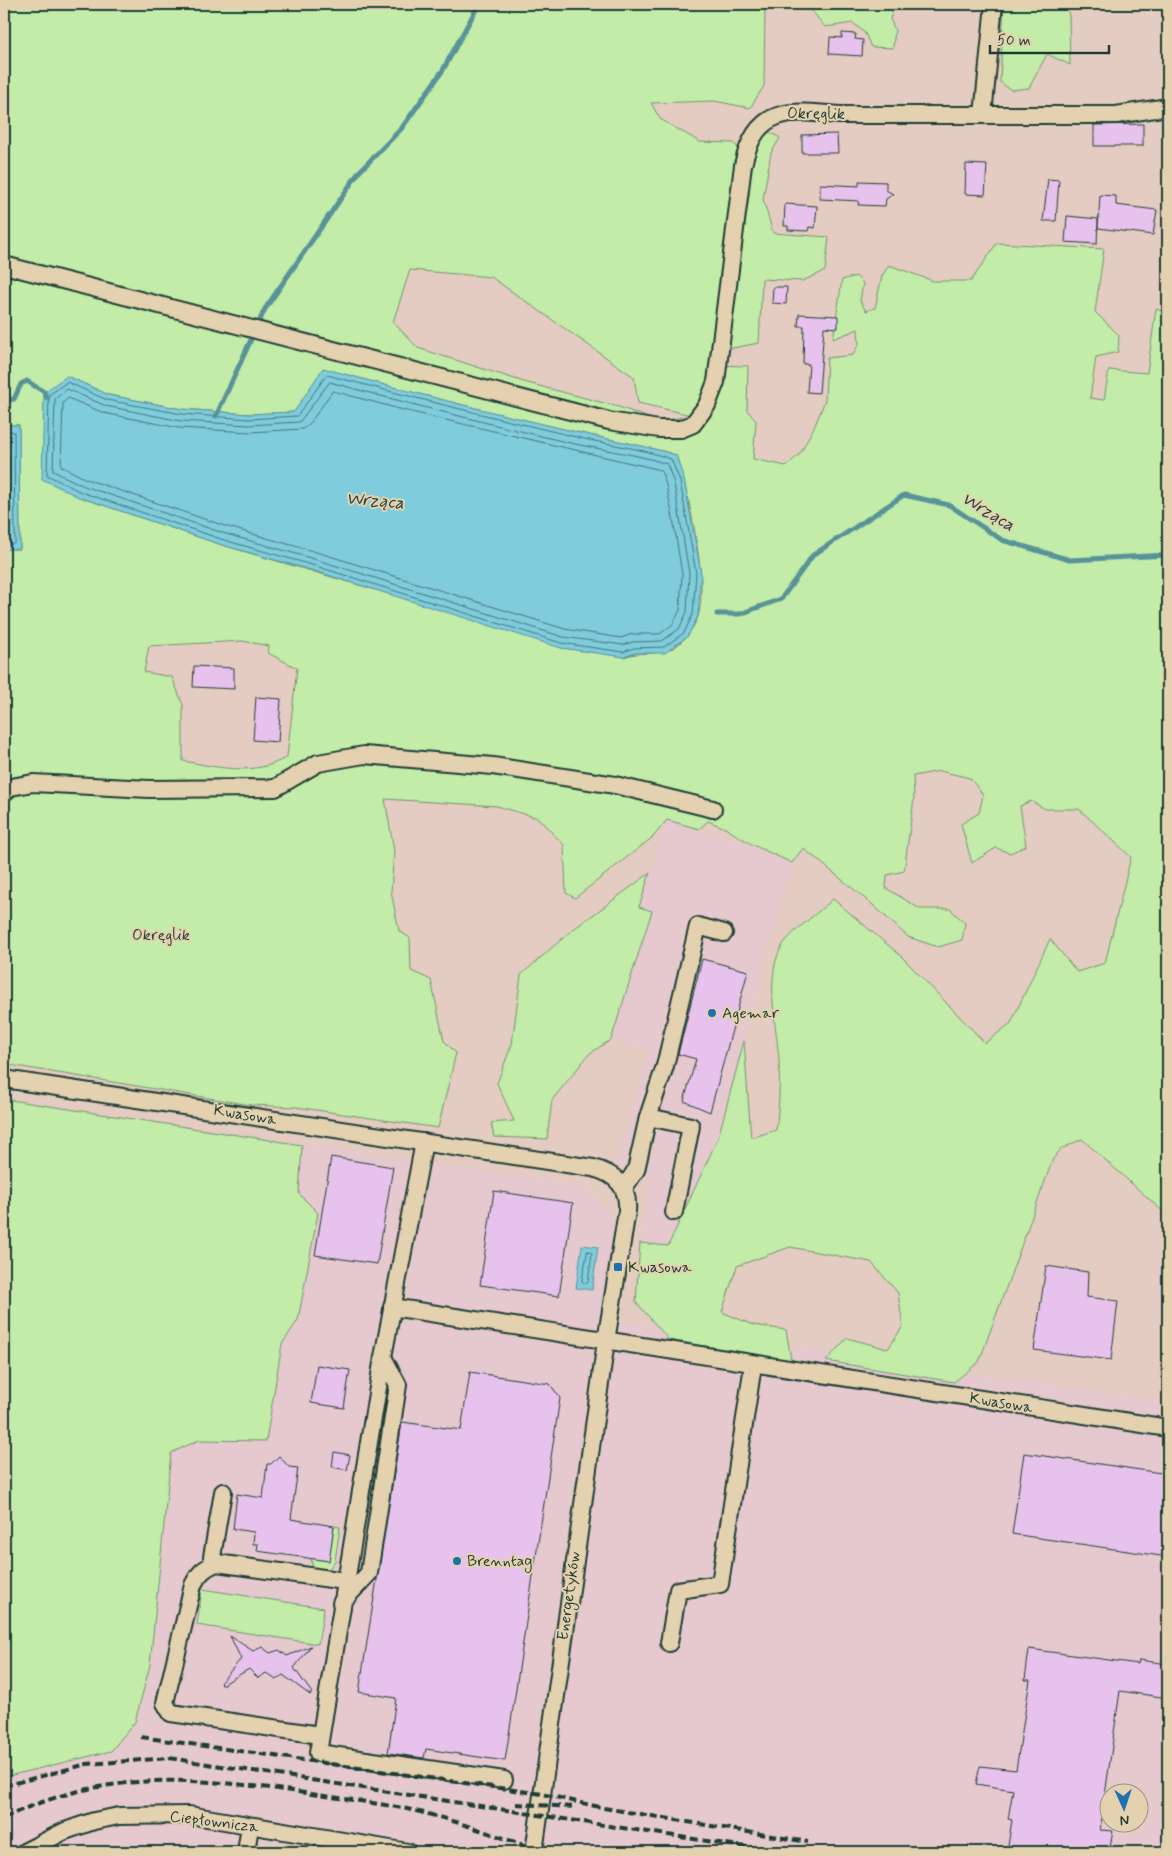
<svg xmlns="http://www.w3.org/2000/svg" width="1172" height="1856" viewBox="0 0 1172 1856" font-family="Mynerve,sans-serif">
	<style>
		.built { fill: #e5c9cf; fill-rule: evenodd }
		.green { fill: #c2eca8; stroke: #70946e; fill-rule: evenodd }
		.water { fill: #7fccdd; stroke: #599399 }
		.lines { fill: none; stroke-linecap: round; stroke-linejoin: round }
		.shore { stroke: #457678; stroke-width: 1 }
		.stream { stroke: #599399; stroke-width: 5 }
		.building { fill: #e6c2ed; stroke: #1f3d34 }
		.minor-casing { stroke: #1f3d34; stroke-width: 20 }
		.minor { stroke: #e4d1af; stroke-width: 16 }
		.rail { stroke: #1f3d34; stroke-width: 4; stroke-dasharray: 8 4; stroke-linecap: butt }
		.poi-dot { fill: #1f6fb2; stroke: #e4d1af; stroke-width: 2 }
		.labels { text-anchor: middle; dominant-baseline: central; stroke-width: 4; stroke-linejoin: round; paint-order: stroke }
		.street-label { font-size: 16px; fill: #1f3d34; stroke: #e4d1af }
		.park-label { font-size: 16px; fill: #27463a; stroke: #e4d1af }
		.poi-label { font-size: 16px; fill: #1f3d34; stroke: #e4d1af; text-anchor: start }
		.water-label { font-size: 18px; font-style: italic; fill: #24443c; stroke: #e4d1af }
	</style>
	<rect width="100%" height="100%" fill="#e5ccc2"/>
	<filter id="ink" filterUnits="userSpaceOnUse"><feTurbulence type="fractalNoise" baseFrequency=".02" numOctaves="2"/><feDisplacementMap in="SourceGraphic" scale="10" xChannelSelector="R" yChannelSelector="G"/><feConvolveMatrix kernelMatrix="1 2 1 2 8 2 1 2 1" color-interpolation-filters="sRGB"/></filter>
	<g filter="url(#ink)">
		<g class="built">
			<path d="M667,820L752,845L792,863L718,1138L668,1247L640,1243L650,1174L617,1165L648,1051L611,1040L651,911L639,907Z"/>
			<path d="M4,1099L589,1187L615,1219L602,1319L1168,1402V1852H4ZM1110,1794H1140V1824H1110Z"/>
		</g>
		<g class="green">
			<path d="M4,4H765L764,86L750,108L714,101L651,103L660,119L700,142L734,143L738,148L711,365L748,366L747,410L756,421L753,459L786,466L800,454L816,423L825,400L827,358L853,355L859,344L858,329L833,339L842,280L856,276L863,283L860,301L866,311L875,308L882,276L889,265L933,281H971L997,243L1104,249L1095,312L1119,335L1118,352L1096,357L1090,398L1104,400L1109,370L1147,373L1156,309L1168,313V1216L1082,1139L1061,1149L1053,1159L979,1362L954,1382L826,1361L847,1338L888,1349L903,1326L898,1293L871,1262L790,1247L737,1266L722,1312L753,1325L786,1330L791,1360L669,1340L636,1302L640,1243L668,1246L718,1138L744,1041L751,1138L776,1130C779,1107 780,1085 779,1061C777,1027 763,973 784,943C794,930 819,912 833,899L901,956L985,1043L1011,1023L1050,939L1077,972L1105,963L1131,857L1079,809H1045L1031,801L1020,806L1026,846L1010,853L996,848L972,863L961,824L979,813L983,795L970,778L940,771L913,776L914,798L904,871L887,875L886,888L920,909H950L965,923L962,940L938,947L908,937L873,905L803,848L792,863L753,845L725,828L708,821L699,829L667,820L653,837L575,898L566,893L564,845L538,818L497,806L385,799L394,851L391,891L399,931L410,938L411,971L431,980L444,1041L456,1053L438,1128L296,1107L251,1105L4,1064V549H20L19,425H4ZM410,270L491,277L634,377L638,403L691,415L660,422L619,407L524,382L418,348L393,322ZM324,369C405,391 486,411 568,430C604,439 640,444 676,455C688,490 709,582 698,617C693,629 686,639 675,647C660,657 641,650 624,657L410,600L222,545L79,497L66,490L67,376L109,395L182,409L249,414L294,412ZM243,641L269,646L268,653L297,668L287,757C254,777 218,767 183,761V705L172,677L144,672L149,646Z"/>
			<path d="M801,4H895L890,19L895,30L893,48L871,47L865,33L853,23L825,27L812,11Z"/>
			<path d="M1004,4H1066L1069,16L1070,65L1047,54L1029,88L1011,90L1000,82Z"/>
			<path d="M770,132L780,138L771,153L763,199L773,233L829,237L825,271L802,281L762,279L759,343L727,349L749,196L750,168L761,139Z"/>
			<path d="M650,873L639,907L652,911L611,1040L590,1053L552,1100L547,1139L494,1137L491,1123L514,1121L497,1083L512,1044L521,975L571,931Z"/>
			<path d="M4,1099L302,1145L299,1194L318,1213L298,1320L282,1344L266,1441L199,1440L171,1453L150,1665L135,1722L111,1751L4,1777Z"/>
			<path d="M334,1526L340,1527L335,1561L329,1569L313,1571L311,1558L328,1561Z"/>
			<path d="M202,1589L324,1608L318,1644L197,1625Z"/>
		</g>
		<g class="water">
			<path d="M323,368C405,391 486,411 568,430C604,439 640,444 676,455L684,479L701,573L698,616L688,636L665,653H635L624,657L561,648L318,572L222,545L79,497L42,479L44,392L67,376L109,395L182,409L249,414L294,412Z"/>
			<path d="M4,425H19L20,549H4Z"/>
			<path d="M582,1245L598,1247L592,1290L576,1288Z"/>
		</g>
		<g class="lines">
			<g class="shore">
				<path d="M327,375C407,396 487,416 568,435C602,444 638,447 671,459L680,481L696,573L693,614L684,633L664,647L634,648L623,652L561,643L319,567L224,540L81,492L47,475L49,395L67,382L107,400L182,414L249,419L297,416Z"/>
				<path d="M330,382C408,404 487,423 566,442C600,450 634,453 667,464L674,483L689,573L687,612L679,629L662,641L633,642L623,645L563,637L321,561L226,534L84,486L53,471L55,399L67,389L106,406L181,421L249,425L299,422Z"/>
				<path d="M333,391L403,410L661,470L666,485L673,518L682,574L680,610L673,624L660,634H632L621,638L565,629L323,554L228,527L86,479L61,466L63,403L68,398L104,413L179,428L250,432L303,429L310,423Z"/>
				<path d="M4,430L14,432L15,542L13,544L4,545"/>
				<path d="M4,436L8,438L9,536L4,538"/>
				<path d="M588,1251L592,1253L588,1282L586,1284L582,1281Z"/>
			</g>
			<g class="stream">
				<path d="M4,401L14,399L21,384L27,381L44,392L47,398"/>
				<path d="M216,416L265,309L359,172L401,129L443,70L479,4"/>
				<path d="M717,614H740L781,599L813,555L904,495L949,505L1002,540L1070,560L1168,555"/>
			</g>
		</g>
		<g class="building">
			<path d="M842,33L856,34L855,39L863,40L862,56L829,54L830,37L842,38Z"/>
			<path d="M1143,124V146H1094V125Z"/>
			<path d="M837,134L838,153H802V135Z"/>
			<path d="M966,164L987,165L985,195L965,194Z"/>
			<path d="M1048,179L1059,180L1056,221H1043Z"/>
			<path d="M859,181L886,182V190L893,194L886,199L885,206L858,205L859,201L820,199V184L859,186Z"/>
			<path d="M1100,195L1116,196V205L1157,210L1153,235L1098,228Z"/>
			<path d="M785,204L817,206L815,228L809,227L808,231L788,230V226H784Z"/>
			<path d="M1067,216L1098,219L1097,244L1065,242Z"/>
			<path d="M773,287H787L786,304L772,303Z"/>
			<path d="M799,314L838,316V328L824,327L819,393L807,392L809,364H803L804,326H798Z"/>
			<path d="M194,666L234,668V689L193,687Z"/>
			<path d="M256,697L281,699L278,742L253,740Z"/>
			<path d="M702,959L748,971L710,1112L684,1101L696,1059L678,1054Z"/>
			<path d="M331,1157L393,1167L377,1264L315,1255Z"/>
			<path d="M494,1191L573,1203L559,1296L480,1285Z"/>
			<path d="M1046,1266L1088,1272L1087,1297L1118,1301L1111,1360L1034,1350Z"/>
			<path d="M317,1365L350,1370L344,1408L311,1403Z"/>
			<path d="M470,1372L550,1384L560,1398L505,1761L426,1749L424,1758L388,1753L396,1698L359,1692L402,1422L461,1430Z"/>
			<path d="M334,1452L350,1455L347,1470L332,1467Z"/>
			<path d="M1024,1453L1168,1474V1557L1012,1534Z"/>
			<path d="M279,1456L289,1467L298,1468L291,1519L334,1526L329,1561L257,1551L258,1544H253L254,1532L233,1529L237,1494L263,1498L267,1464H271Z"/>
			<path d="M230,1636L253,1651L262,1647L270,1653L279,1650L287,1656L311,1646L294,1668L312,1693L310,1695L283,1675L276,1680L266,1673L258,1678L249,1669L222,1685L220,1683L241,1659Z"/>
			<path d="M1029,1649L1138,1664L1139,1660L1168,1664V1698L1120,1691L1100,1830L1113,1831L1109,1852H1007L1012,1820L1008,1819L1013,1790L976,1784L980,1766L1016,1770L1030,1680H1025Z"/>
		</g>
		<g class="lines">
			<g class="minor-casing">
				<g id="minor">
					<path d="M983,115L994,4"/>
					<path d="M4,265L609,421L659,429H681L693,424L707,405L716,382L743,165C756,107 788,110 839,115H1116L1168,107"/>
					<path d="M4,793L11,787L33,783L149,789L275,788L318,763L364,755L493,766L615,785L713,809"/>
					<path d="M4,1079L593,1168C616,1174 629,1187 627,1211L606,1341L534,1852"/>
					<path d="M648,1117L691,1126L674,1212"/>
					<path d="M424,1142L383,1357L318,1753L504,1780"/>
					<path d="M624,1188L636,1170L648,1117L665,1066L698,926L724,933"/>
					<path d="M392,1307L1168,1428"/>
					<path d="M217,1563L212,1557L223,1492"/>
					<path d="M341,1603L369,1573L398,1385L383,1357"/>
					<path d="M669,1643L678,1590L720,1584L753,1365"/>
					<path d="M320,1735L171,1713L165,1703L193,1585C199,1573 204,1568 217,1563L345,1581"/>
					<path d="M24,1852L65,1831L94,1821L119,1816L189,1815L408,1852"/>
					<path d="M246,1852L250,1826"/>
				</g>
			</g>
			<use href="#minor" class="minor"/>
			<g class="rail">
				<path d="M141,1737L542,1794L604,1808L808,1842"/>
				<path d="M4,1786L87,1764L169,1758L778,1852"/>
				<path d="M516,1804L576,1807"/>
				<path d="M4,1818C105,1769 197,1777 305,1793C337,1798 370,1802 402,1808C448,1817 499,1837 544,1852"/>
			</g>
		</g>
	</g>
	<g class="poi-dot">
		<circle cx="712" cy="1013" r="5"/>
		<rect x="613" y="1262" width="10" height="10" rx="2.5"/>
		<circle cx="457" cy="1561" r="5"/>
	</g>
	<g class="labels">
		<g class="street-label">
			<text transform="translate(816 114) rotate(1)">Okręglik</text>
			<text transform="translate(245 1115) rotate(9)">Kwasowa</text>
			<text transform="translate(1001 1403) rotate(9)">Kwasowa</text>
			<text transform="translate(569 1596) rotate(-82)">Energetyków</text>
			<text transform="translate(214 1822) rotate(7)">Ciepłownicza</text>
		</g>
		<g class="park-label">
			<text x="161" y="935">Okręglik</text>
		</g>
		<g class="poi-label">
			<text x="722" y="1013">Agemar</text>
			<text x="628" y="1267">Kwasowa</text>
			<text x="467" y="1561">Brenntag</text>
		</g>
		<g class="water-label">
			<text transform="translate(375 501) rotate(5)">Wrząca</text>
			<text transform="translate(988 512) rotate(31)">Wrząca</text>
		</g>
	</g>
	<rect width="1172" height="1856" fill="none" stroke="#e4d1af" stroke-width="20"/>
	<rect x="10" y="10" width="1152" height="1836" fill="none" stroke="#1f3d34" stroke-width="2" filter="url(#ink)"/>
	<g transform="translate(1124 1808) rotate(177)"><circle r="24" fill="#e4d1af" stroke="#95967e"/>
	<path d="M0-4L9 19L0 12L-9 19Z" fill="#1f6fb2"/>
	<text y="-8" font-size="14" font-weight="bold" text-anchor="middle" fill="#1f3d34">N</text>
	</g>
	<path d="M990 45v8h119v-8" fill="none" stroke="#1f3d34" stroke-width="2.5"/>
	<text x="997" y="45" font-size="15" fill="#1f3d34" stroke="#e4d1af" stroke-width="4" paint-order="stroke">50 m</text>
</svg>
